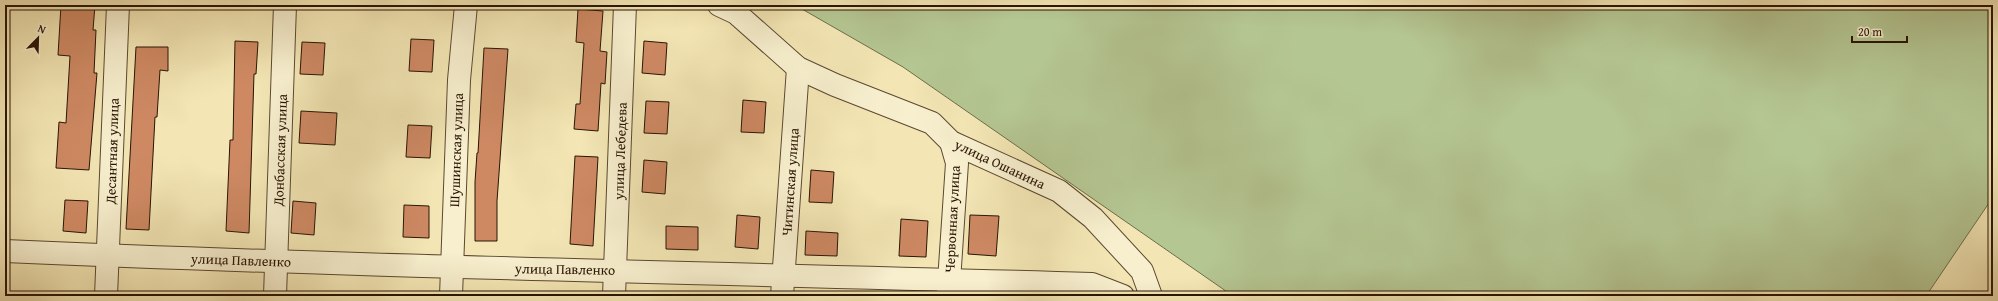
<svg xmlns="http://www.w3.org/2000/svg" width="1998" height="301" viewBox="0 0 1998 301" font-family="'Gentium Book Plus',serif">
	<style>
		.green { fill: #b4c692; stroke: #6e6d4b }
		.building { fill: #ce8963; stroke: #291404 }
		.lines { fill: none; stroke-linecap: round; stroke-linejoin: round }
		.street-casing { stroke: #5c4830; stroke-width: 24 }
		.street { stroke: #f7efce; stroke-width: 22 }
		.labels { text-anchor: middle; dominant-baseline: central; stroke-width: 3; stroke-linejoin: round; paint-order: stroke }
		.street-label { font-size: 14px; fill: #291404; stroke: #f7efce }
	</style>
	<rect width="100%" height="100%" fill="#f3e6b4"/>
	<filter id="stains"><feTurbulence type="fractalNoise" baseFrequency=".005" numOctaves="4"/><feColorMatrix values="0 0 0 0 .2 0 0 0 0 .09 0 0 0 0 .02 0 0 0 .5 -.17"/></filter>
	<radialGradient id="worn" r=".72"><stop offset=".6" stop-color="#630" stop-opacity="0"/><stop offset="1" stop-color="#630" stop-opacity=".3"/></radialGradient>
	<path class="green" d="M795,5H1993V197L1926,296H1233L903,67Z"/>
	<g class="building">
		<path d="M61,5H95L93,30H96L94,73H97L89,170L56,168L59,122L66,123L70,56L58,55Z"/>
		<path d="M578,9L603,11L600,51L607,52L605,84L601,83L598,131L574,129L576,104H580L584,43L576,42Z"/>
		<path d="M411,39L434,40L432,72L409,71Z"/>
		<path d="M235,41L258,42L256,74H254L249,233L226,231L230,140H233Z"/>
		<path d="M644,41L667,43L665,75L642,73Z"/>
		<path d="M302,42L325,43L323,75L300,74Z"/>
		<path d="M136,47H168V71L160,70L157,117H155L149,230L126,229Z"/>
		<path d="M484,48L508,49L497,201V241H475V182L477,153H478Z"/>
		<path d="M743,100L766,102L764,133L741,132Z"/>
		<path d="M646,101L669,102L667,134L644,133Z"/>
		<path d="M301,111L337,113L335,145L299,143Z"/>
		<path d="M408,125L432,126L430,158L406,157Z"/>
		<path d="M575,156L598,157L593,246L570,244Z"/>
		<path d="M644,160L667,162L665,194L642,192Z"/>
		<path d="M811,170L834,172L832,203L809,202Z"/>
		<path d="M65,200L88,201L86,233L63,231Z"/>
		<path d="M293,201L316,203L314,235L291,233Z"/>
		<path d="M404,205L429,206V238L403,237Z"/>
		<path d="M737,215L760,217L758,249L735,247Z"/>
		<path d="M970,215L999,216L996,256L968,254Z"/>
		<path d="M901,219L928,221L926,257L899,256Z"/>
		<path d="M666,226L698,227V250L666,249Z"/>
		<path d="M806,231L838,233L837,256L805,255Z"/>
	</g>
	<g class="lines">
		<g class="street-casing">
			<g id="street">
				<path d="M719,5L736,13L798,68L835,85L932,123L951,142L1059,191L1093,218L1142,271L1151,296"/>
				<path d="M5,251C367,267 730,273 1092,284L1123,296"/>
				<path d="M106,296L118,5"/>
				<path d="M275,296L285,5"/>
				<path d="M451,296L459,80L466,5"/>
				<path d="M614,296L625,5"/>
				<path d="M782,296L798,68"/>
				<path d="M948,296L957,163L951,142"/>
			</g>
		</g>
		<use href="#street" class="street"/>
	</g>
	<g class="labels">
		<g class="street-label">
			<text transform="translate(280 150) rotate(-88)">Донбасская улица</text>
			<text transform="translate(456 150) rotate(-88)">Шушинская улица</text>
			<text transform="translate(112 151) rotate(-88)">Десантная улица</text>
			<text transform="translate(620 151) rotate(-88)">улица Лебедева</text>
			<text transform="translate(1000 164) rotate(25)">улица Ошанина</text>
			<text transform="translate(790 182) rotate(-86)">Читинская улица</text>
			<text transform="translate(952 219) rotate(-87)">Червонная улица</text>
			<text transform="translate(241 260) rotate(2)">улица Павленко</text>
			<text transform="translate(565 269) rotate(1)">улица Павленко</text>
		</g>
	</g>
	<rect width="1998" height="301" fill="none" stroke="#f3e6b4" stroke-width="20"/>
	<rect x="6" y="6" width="1986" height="289" fill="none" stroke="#291404" stroke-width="2"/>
	<rect x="10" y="10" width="1978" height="281" fill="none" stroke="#291404"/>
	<g transform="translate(38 38) rotate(23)" stroke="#f7efce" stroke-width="3" paint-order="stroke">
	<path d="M0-3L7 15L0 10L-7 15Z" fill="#291404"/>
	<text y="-6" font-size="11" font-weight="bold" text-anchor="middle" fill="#291404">N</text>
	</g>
	<path d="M1852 36v6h55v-6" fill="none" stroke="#291404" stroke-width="2"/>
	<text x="1858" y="36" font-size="12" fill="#291404" stroke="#f7efce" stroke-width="3" paint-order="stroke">20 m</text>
	<rect width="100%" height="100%" filter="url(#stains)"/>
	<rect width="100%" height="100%" fill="url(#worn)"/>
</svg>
